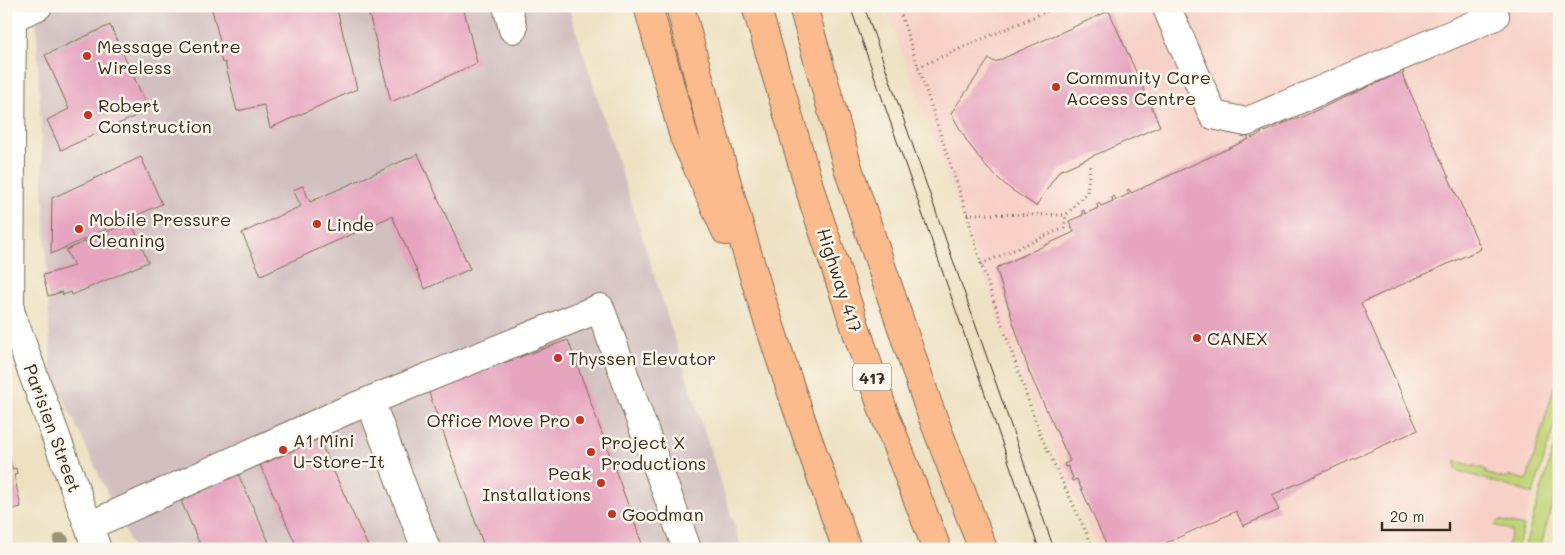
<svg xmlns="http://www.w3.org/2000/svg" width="1565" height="555" viewBox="0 0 1565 555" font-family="Mali,sans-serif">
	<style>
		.built { fill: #f7d1c8 }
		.industrial { fill: #d2bfc0 }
		.green { fill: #c0d477; stroke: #7e7f4a }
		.building { fill: #e7a4bf }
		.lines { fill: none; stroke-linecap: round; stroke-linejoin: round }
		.minor-casing { stroke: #7a6a57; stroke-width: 30 }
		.highway-casing { stroke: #7a6a57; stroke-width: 30 }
		.path { stroke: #7a6a57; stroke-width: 3; stroke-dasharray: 1 4; stroke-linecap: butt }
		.minor { stroke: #fff; stroke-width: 28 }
		.highway { stroke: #fbbb8d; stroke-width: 28 }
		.tram { stroke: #3b2a1e; stroke-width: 1 }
		.tree { fill: #9e9374 }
		.poi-dot { fill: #c8321e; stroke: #fbf7ec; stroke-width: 2 }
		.labels { text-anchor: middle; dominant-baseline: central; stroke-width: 5; stroke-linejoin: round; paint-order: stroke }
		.shield { fill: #fbf7ec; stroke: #75685c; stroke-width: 1 }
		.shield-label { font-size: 16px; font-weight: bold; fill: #3b2a1e }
		.poi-label { font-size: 18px; fill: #3b2a1e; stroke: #fbf7ec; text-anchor: start }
		.street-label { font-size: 18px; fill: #3b2a1e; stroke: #fbf7ec }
	</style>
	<rect width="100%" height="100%" fill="#fbf7ec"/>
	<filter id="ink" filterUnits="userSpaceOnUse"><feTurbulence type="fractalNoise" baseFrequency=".02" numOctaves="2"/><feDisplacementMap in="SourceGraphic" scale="10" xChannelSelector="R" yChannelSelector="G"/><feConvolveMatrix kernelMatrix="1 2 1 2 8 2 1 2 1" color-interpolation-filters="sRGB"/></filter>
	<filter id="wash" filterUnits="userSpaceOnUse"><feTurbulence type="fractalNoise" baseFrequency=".0096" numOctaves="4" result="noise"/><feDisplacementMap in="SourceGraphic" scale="20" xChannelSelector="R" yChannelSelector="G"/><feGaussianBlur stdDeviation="1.12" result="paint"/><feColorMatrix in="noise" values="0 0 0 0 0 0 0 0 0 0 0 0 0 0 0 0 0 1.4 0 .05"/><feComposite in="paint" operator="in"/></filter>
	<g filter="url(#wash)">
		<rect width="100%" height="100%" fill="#eee1c2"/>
		<path class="built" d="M885,6H1559V406L1517,549H1099L1018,371Z"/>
		<path class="industrial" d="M53,6H568L742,549H133L51,371L36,13Z"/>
		<g class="green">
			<path d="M1559,371V410L1533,494L1456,470V461L1485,469L1487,474L1506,479L1510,476L1527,480Z"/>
			<path d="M1559,429V487L1556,490L1540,549H1524Z"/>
			<path d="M1499,520L1524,526L1517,549H1506L1512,531L1494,525Z"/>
		</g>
		<g id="blocks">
			<g class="building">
				<path d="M211,6H336L357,89L270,128L264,105L237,111L225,62L222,63L218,46L221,45Z"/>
				<path d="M367,6H463L477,63L391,102Z"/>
				<path d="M1109,11L1160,126L1059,171L1036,206L1009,188L988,169L968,143L951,113L989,59L995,62Z"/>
				<path d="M110,25L149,110L61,150L47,120L69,109L45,55Z"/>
				<path d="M1401,67L1404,73L1402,74L1481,249L1361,303L1418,430L1272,495L1279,510L1243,526L1236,511L1153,549H1108L1077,479L1072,481L1071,479L1073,478L1068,466L1065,467L1064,464L1070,461L1029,372L996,268L1074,232L1069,221L1083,215L1082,211L1084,210L1085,214L1098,208L1097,204L1099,203L1101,206L1113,201L1112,197L1114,196L1116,200L1129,194L1127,190L1129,189L1131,193L1249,139L1247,136L1250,135L1252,138L1262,133L1261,130L1263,129L1265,132L1277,127L1275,123L1279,122L1280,125L1294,119L1295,120L1370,86L1368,82L1371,81L1373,85L1401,72L1399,68Z"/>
				<path d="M418,154L470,269L425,289L392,216L261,275L242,233L301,206L293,190L303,186L310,202Z"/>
				<path d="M141,157L162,204L51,254L52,198Z"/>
				<path d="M131,221L148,262L72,295L71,292L63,295L62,292L48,296L43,275L74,266L66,250Z"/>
				<path d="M568,340L644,549H485L428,390Z"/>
				<path d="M319,439L369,549H298L260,465Z"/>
				<path d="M10,458L12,469L16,468L17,474L14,475L21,507L6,511V459Z"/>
				<path d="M238,474L272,549H202L181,501Z"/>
			</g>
		</g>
	</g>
	<g filter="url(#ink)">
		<use href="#blocks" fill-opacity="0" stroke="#7a6a57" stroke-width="1"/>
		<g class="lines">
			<g class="minor-casing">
				<g id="minor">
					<path d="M12,6L10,311L97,549"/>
					<path d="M507,6L513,29"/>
					<path d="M1166,6L1213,115L1246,122L1495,16"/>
					<path d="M6,20L38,6"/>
					<path d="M370,401L426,549"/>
					<path d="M89,526L347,410L600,308L687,549"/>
				</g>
			</g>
			<g class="highway-casing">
				<g id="highway">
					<path d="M648,6L684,137L726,231"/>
					<path d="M680,6C699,78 717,151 738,222C770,333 808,441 847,549"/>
					<path d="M756,6L814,203L883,410L937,549"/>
					<path d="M803,6L848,168L928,405L983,549"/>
				</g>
			</g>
			<g class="path">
				<path d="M898,6L967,214L981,264L1040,434L1094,549"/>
				<path d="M918,67L1059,6"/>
				<path d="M967,214L1066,215"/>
				<path d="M981,264L1064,228L1066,215L1087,192L1090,166"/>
			</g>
			<use href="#minor" class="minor"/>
			<use href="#highway" class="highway"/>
			<g class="tram">
				<path d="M850,6L1039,549"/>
				<path d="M864,6L1054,549"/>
			</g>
		</g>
		<circle class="tree" cx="61" cy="541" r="8"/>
	</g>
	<g class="poi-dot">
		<circle cx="87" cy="56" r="5"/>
		<circle cx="1056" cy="87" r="5"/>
		<circle cx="88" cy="115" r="5"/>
		<circle cx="317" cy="224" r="5"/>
		<circle cx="79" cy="229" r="5"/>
		<circle cx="1197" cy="338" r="5"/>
		<circle cx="558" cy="358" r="5"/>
		<circle cx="580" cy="420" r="5"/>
		<circle cx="283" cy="450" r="5"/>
		<circle cx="591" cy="452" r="5"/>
		<circle cx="601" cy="483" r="5"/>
		<circle cx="612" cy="514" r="5"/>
	</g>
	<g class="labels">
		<rect class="shield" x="853" y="363.5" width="38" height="27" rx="4"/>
		<g class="shield-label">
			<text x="872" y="377">417</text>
		</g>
		<g class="poi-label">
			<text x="97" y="46">Message Centre<tspan x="97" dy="21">Wireless</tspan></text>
			<text x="1066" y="77">Community Care<tspan x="1066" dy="21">Access Centre</tspan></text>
			<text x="98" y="105">Robert<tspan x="98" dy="21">Construction</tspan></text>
			<text x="89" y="219">Mobile Pressure<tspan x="89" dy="21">Cleaning</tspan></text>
			<text x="327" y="224">Linde</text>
			<text x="1207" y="338">CANEX</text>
			<text x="568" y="358">Thyssen Elevator</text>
			<text x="570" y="420" text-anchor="end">Office Move Pro</text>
			<text x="293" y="440">A1 Mini<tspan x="293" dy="21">U-Store-It</tspan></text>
			<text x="601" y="442">Project X<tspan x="601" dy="21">Productions</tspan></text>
			<text x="591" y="473" text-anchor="end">Peak<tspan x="591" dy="21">Installations</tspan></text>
			<text x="622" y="514">Goodman</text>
		</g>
		<g class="street-label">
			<text transform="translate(840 280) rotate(72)">Highway 417</text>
			<text transform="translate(53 428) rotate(70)">Parisien Street</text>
		</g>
	</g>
	<rect width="1565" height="555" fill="none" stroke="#fbf7ec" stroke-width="25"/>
	<path d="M1382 522v8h68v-8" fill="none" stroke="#3b2a1e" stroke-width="2.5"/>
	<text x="1390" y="522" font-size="15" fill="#3b2a1e" stroke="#fbf7ec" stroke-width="4" paint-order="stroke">20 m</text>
</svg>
